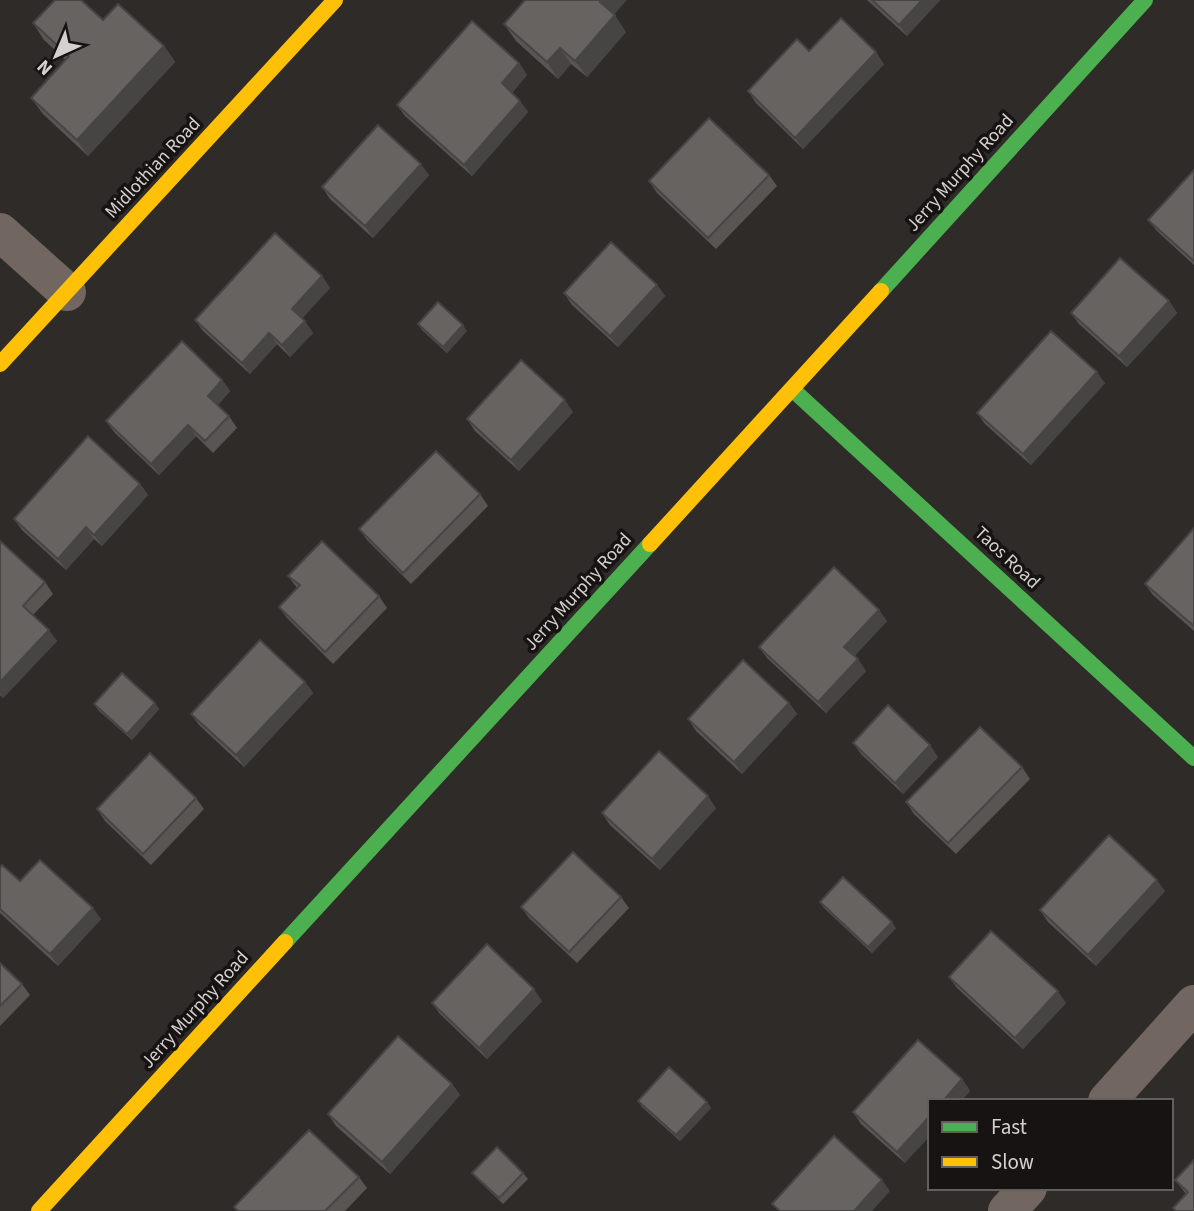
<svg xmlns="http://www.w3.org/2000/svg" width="1194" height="1211" viewBox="0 0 1194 1211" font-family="'Source Sans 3',sans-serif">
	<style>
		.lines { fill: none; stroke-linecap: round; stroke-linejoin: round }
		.street { stroke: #716660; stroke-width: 38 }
		.fast { stroke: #4caf50; stroke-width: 16 }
		.slow { stroke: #ffc107; stroke-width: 16 }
		.wall { fill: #585553 }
		.shaded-wall { fill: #474544 }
		.building { fill: #666361; stroke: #474544; stroke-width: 2 }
		.labels { text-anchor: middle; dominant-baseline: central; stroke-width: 7; stroke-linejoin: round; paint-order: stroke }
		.street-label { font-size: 19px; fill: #d5d1cf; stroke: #161312 }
	</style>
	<rect width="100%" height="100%" fill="#2e2b28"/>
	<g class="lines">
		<g class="street">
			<path d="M0,232L67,292"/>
			<path d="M1107,1101L1194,1004"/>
			<path d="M1007,1211L1028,1188"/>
		</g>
		<g class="fast">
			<path d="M881,291L1145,0"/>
			<path d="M792,389L1194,758"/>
			<path d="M285,942L650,544"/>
		</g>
		<g class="slow">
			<path d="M0,364L335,0"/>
			<path d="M650,544L881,291"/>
			<path d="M39,1211L285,942"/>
		</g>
	</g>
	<g class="wall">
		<path d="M867,0H940L907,36Z"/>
		<path d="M103,20L164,46L175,62L88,156L43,114L31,98L66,60L44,40L33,23Z"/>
		<path d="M504,24L626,32L587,77L571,64L558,79L516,41Z"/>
		<path d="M809,51L884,64L803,149L756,103L748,91Z"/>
		<path d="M519,63L527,75L512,93L520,101L528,112L472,176L405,116L397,105Z"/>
		<path d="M1194,170V265L1157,231L1148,220Z"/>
		<path d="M429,175L373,238L330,199L322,187Z"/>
		<path d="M769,175L777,186L716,249L657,193L649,181Z"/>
		<path d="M322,276L330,288L302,318L313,333L290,357L277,344L250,374L203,331L195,320Z"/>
		<path d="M657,285L665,296L618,347L572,305L564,293Z"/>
		<path d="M1169,301L1177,313L1127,367L1079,324L1071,313Z"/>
		<path d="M418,324L467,331L447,353L422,330Z"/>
		<path d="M222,380L230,391L218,405L229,416L237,428L213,453L196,436L159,475L114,432L106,421Z"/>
		<path d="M1105,383L1031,465L985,424L977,413Z"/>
		<path d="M573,412L519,471L475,431L467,419Z"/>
		<path d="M140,484L148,495L102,546L94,539L66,570L22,530L14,519Z"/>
		<path d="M480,494L488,506L411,584L367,540L359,529Z"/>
		<path d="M1194,528V631L1153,595L1145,584Z"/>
		<path d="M0,541L45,582L53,594L33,615L57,641L3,698L0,695Z"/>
		<path d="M288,576L379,596L387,608L333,664L287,618L279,607L297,588Z"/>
		<path d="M887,621L854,656L866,671L826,713L767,658L759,647Z"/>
		<path d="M305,682L313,693L244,767L199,725L191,714Z"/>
		<path d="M155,703L159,709L132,740L98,710L94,704Z"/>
		<path d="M789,703L797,714L742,774L696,731L688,719Z"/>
		<path d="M853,743L938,757L903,794L861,754Z"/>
		<path d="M1022,767L1030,779L956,854L914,814L906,802Z"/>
		<path d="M196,798L204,809L151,865L105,821L97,809Z"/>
		<path d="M716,808L660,870L610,825L602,813Z"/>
		<path d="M0,868L20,881L101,919L58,966L0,913Z"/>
		<path d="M1165,891L1096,966L1048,922L1040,910Z"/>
		<path d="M621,897L629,908L577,963L529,918L521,907Z"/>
		<path d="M820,902L896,928L872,953L824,908Z"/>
		<path d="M0,963L22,984L30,995L0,1026Z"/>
		<path d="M949,977L1066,1003L1023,1049L957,988Z"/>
		<path d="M542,1001L487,1059L440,1014L432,1003Z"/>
		<path d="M962,1079L970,1091L961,1101H930L905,1163L861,1124L853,1112Z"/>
		<path d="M452,1084L460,1095L390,1174L336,1126L328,1114Z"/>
		<path d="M638,1101L711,1108L680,1141L642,1107Z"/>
		<path d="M1194,1160V1211H1175L1173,1208L1186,1194L1175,1180Z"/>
		<path d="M472,1173H523L528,1179L503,1204L477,1179Z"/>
		<path d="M359,1177L367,1188L345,1211H237L234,1207Z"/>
	</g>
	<g class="shaded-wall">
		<path d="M602,0H627L611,18L600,2Z"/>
		<path d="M922,0H940L907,36L899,25Z"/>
		<path d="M615,15L626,32L587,77L575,61Z"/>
		<path d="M164,46L175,62L88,156L77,140Z"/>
		<path d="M560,48L571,64L558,79L547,62Z"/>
		<path d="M876,52L884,64L803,149L795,138Z"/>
		<path d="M519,63L527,75L510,95L502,83Z"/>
		<path d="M520,101L528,112L472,176L464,165Z"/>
		<path d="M421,164L429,175L373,238L365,226Z"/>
		<path d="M322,276L330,288L300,321L292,309Z"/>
		<path d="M657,285L665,296L618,347L610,336Z"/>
		<path d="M1169,301L1177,313L1127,367L1119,356Z"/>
		<path d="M305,321L313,333L290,357L282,345Z"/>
		<path d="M463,325L467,331L447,353L443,347Z"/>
		<path d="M269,333L277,344L250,374L242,363Z"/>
		<path d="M1097,372L1105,383L1031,465L1023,454Z"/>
		<path d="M222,380L230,391L216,407L208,396Z"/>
		<path d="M565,400L573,412L519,471L511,460Z"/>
		<path d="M188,425L196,436L159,475L151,464Z"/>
		<path d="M140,484L148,495L102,546L94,535Z"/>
		<path d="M86,527L94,539L66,570L58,559Z"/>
		<path d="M879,610L887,621L853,658L844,647Z"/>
		<path d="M49,630L57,641L3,698L0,693V682Z"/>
		<path d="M858,659L866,671L826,713L818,702Z"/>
		<path d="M305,682L313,693L244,767L236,755Z"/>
		<path d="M155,703L159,709L132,740L127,734Z"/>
		<path d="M789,703L797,714L742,774L734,762Z"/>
		<path d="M930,745L938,757L903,794L895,783Z"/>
		<path d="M708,796L716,808L660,870L652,859Z"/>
		<path d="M1157,880L1165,891L1096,966L1088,955Z"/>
		<path d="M93,908L101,919L58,966L50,954Z"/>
		<path d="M892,922L896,928L872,953L868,947Z"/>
		<path d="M534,989L542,1001L487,1059L479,1048Z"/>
		<path d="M1058,991L1066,1003L1023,1049L1015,1038Z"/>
		<path d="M962,1079L970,1091L961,1101H943Z"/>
		<path d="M452,1084L460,1095L390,1174L382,1162Z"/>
		<path d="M707,1102L711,1108L680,1141L676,1135Z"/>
		<path d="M930,1116V1136L905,1163L897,1152Z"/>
		<path d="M882,1180L890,1191L872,1211H854Z"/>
	</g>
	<g class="building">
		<path d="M55,0H81L103,20L118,4L164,46L77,140L31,98L69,56L33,23Z"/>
		<path d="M525,0H602L600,2L615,15L575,61L560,48L547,62L504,24Z"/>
		<path d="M872,0H922L899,25Z"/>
		<path d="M841,18L876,52L795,138L748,91L797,39L809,51Z"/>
		<path d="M472,21L519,63L502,83L520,101L464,165L397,105Z"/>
		<path d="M709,118L769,175L708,238L649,181Z"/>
		<path d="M378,125L421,164L365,226L322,187Z"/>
		<path d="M1194,170V261L1148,220Z"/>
		<path d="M275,233L322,276L292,309L305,321L282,345L269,333L242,363L195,320Z"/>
		<path d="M611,242L657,285L610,336L564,293Z"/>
		<path d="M1120,258L1169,301L1119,356L1071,313Z"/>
		<path d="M438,302L463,325L443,347L418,324Z"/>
		<path d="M1051,331L1097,372L1023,454L977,413Z"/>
		<path d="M182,341L222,380L208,396L229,416L205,441L188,425L151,464L106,421Z"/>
		<path d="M521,360L565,400L511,460L467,419Z"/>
		<path d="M88,436L140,484L94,535L86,527L58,559L14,519Z"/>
		<path d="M436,451L480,494L403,573L359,529Z"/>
		<path d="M1194,528V626L1145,584Z"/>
		<path d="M0,541L45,582L23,606L49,630L0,682Z"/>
		<path d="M322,541L379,596L325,652L279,607L300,585L288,576Z"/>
		<path d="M834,567L879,610L844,647L858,659L818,702L759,647Z"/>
		<path d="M260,640L305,682L236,755L191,714Z"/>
		<path d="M743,660L789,703L734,762L688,719Z"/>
		<path d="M122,673L155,703L127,734L94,704Z"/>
		<path d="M888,705L930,745L895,783L853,743Z"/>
		<path d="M980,727L1022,767L948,843L906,802Z"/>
		<path d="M659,751L708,796L652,859L602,813Z"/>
		<path d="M150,753L196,798L143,854L97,809Z"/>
		<path d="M1109,835L1157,880L1088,955L1040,910Z"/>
		<path d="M573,852L621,897L569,952L521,907Z"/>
		<path d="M40,860L93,908L50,954L0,909V868L2,865L20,881Z"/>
		<path d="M843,877L892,922L868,947L820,902Z"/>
		<path d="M991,931L1058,991L1015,1038L949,977Z"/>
		<path d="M487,944L534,989L479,1048L432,1003Z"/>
		<path d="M0,963L22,984L0,1006Z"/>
		<path d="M398,1036L452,1084L382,1162L328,1114Z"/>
		<path d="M918,1040L962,1079L943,1101H930V1116L897,1152L853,1112Z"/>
		<path d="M669,1067L707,1102L676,1135L638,1101Z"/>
		<path d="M309,1130L359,1177L325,1211H238L234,1207Z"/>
		<path d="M834,1136L882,1180L854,1211H780L772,1204Z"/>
		<path d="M497,1147L523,1173L499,1198L472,1173Z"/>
		<path d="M1194,1160V1211H1176L1173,1208L1188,1192L1175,1180Z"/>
	</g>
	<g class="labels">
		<g class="street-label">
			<text transform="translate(153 168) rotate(-47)">Midlothian Road</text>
			<text transform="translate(960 173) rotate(-48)">Jerry Murphy Road</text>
			<text transform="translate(1007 558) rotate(43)">Taos Road</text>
			<text transform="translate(578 592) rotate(-48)">Jerry Murphy Road</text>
			<text transform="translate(195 1010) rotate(-48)">Jerry Murphy Road</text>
		</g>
	</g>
	<rect x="928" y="1099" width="245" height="91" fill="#161312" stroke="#625f5e" stroke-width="2"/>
	<rect x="942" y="1122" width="35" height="10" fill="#4caf50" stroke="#625f5e" stroke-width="2"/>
	<text x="991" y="1134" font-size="21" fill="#d5d1cf">Fast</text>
	<rect x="942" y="1157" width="35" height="10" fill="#ffc107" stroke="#625f5e" stroke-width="2"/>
	<text x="991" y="1169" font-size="21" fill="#d5d1cf">Slow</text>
	<g transform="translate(56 56) rotate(224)" stroke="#161312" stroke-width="5" paint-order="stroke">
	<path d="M0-5L12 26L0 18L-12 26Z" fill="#d5d1cf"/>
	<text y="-10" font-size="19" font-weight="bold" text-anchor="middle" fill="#d5d1cf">N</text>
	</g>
</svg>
